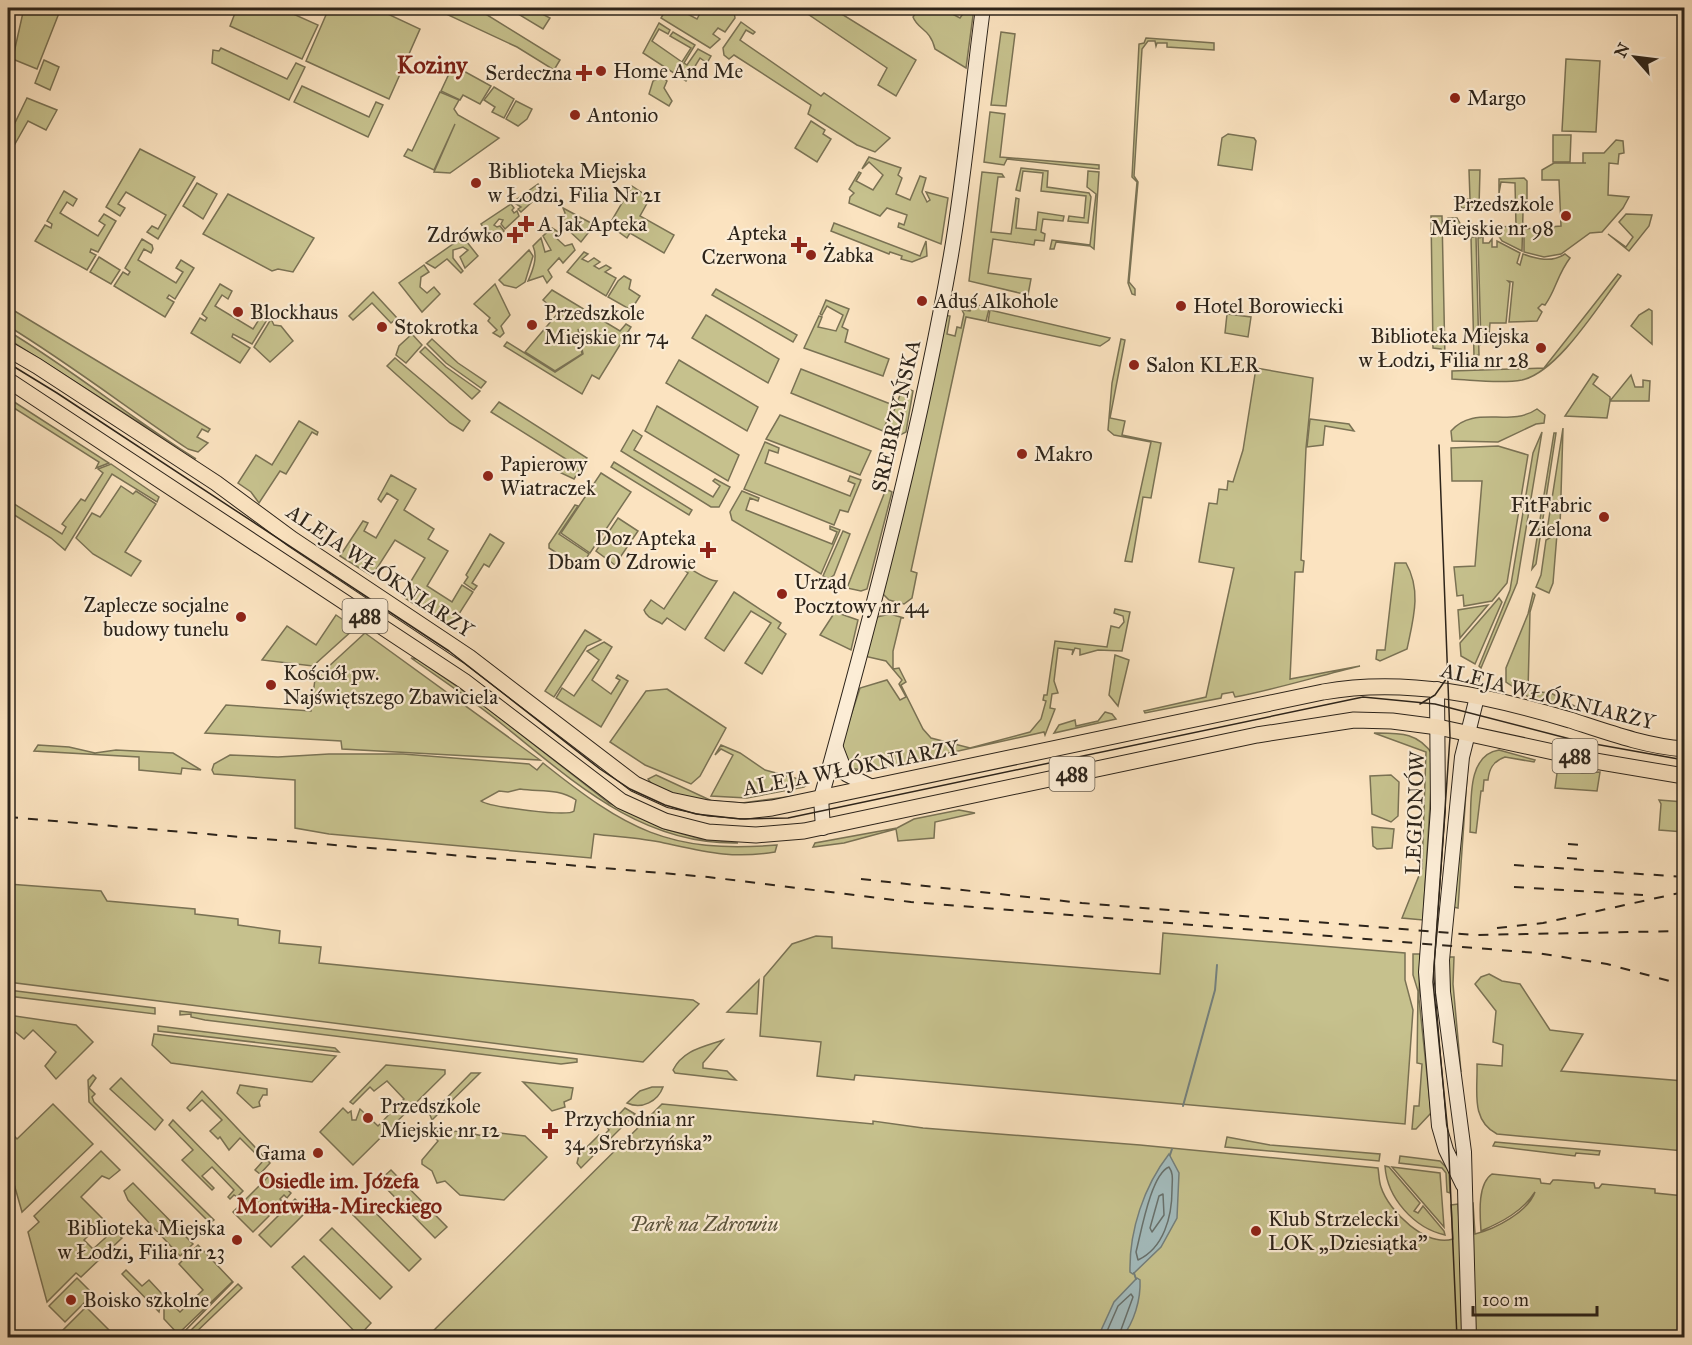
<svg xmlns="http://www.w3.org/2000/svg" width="1692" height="1345" viewBox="0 0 1692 1345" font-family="'IM FELL Great Primer',serif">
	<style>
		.green { fill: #c6c18d; stroke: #7a7254; stroke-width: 1.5; fill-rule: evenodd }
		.water { fill: #a3bbbc; stroke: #747f7b; stroke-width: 1.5 }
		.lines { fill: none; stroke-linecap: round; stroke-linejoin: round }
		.shore { stroke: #68706b; stroke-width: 1.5 }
		.stream { stroke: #747f7b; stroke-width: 2 }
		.secondary-casing { stroke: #2d241a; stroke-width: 16 }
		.primary-casing { stroke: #2d241a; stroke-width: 17 }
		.secondary { stroke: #fcedd6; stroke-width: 14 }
		.primary { stroke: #fbe3c0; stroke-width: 15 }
		.tram { stroke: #2d241a; stroke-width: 1.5 }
		.rail { stroke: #2d241a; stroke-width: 2; stroke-dasharray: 10 10; stroke-linecap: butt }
		.poi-dot { fill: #8f2418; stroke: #fcedd6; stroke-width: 2 }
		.labels { text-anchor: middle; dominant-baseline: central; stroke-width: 4.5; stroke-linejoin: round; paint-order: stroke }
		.shield { fill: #fcedd6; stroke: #6b6052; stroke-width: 1.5 }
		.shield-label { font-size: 20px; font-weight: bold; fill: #2d241a }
		.poi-label { font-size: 21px; fill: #2d241a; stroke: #fcedd6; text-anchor: start }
		.street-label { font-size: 21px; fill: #2d241a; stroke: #fcedd6 }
		.park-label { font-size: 21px; font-style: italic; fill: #5b533c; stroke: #fcedd6 }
		.neighbourhood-label { font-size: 22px; font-weight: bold; fill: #7a1f14; stroke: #fcedd6 }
		.quarter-label { font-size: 24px; font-weight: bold; fill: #7a1f14; stroke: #fcedd6 }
	</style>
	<rect width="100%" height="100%" fill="#fbe3c0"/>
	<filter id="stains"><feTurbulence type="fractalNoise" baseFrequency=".00333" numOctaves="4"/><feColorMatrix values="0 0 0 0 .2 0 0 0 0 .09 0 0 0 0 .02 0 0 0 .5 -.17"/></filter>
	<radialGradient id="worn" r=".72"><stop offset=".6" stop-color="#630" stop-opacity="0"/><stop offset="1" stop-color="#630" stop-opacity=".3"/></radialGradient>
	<g class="green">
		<path d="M24,8H61L37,69L15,60L11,66Z"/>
		<path d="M237,8H280L318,25L302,59L230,26Z"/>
		<path d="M329,8H375L420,29L389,99L306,61Z"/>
		<path d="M449,8H476L560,60L554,70L517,47L446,14Z"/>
		<path d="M508,8H531L550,18L543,29Z"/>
		<path d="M667,8H676L697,19L703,8H727L734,11L735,18L725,32L718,28L713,34L720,39L710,48L661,18Z"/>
		<path d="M799,8H832L916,60L896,96L878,85L887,68Z"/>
		<path d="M919,8H941L960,18L967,8H974L966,68L935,49C930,28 918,30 913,17Z"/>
		<path d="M741,22L755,32L753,34L746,30L740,40L821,96L824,93L890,138L875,152L857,145L808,114L811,105L734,55L729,59L724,55L723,48Z"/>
		<path d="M659,23L670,30L668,34L659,29L652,41L682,62L691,48L670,36L673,32L695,45L684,63L687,65L698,49L711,56L707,63L700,58L686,81L643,53Z"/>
		<path d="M1001,32L1015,34L1006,106L991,105Z"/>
		<path d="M1146,38L1214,43V50L1167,47V43H1157L1156,46L1155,41H1148L1142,49L1134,176L1138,182L1129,282L1135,289V295L1132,294L1128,283L1137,182L1132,177L1139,44L1144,43Z"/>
		<path d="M221,48L287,79L296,63L305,67L289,100L212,63L213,50L219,51Z"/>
		<path d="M1566,59L1600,61L1596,132L1562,131Z"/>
		<path d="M44,60L59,67L50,90L35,83Z"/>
		<path d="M455,61L461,64L460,69L491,86L480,104L463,95L460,100L441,91Z"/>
		<path d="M662,77L667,81L664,88L672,101L669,106L649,94L653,81Z"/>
		<path d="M302,86L369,117L376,102L383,105L368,137L294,102Z"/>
		<path d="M494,87L514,99L504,118L492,112L495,107L484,100Z"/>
		<path d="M440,92L459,100L454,109L458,115L499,138L450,173L434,172L455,124L434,170L404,156L408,149L412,151Z"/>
		<path d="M27,98L57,110L46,130L28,121L11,151L8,147V133H10Z"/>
		<path d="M516,101L532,109L527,119L518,126L506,119Z"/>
		<path d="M990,112L1005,114L1000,157L1099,165V169L1007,159L1004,165L984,162Z"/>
		<path d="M811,121L825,130L823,134L831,139L817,162L795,148Z"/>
		<path d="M1228,134L1254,138L1256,141L1252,170L1218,165L1222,138Z"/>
		<path d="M1553,135H1571L1570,162H1553Z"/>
		<path d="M1616,140L1623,141L1624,153L1619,154L1618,164L1609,163L1608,195L1629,197L1623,208L1602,232L1590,233L1561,254L1544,257L1524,252V229L1561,226L1559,180H1542V170L1554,163H1586H1583V153H1604Z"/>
		<path d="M140,149L195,177L158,239L147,232L152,226L158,229L166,215L126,192L118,204L125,208L120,216L106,207Z"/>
		<path d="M869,157L901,168L898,175L902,178L896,194L910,200L920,176L926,178L922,192L927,202L930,200L926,192L948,198L941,244L898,227L899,223L904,225L907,215L887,208L880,216L849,203L850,197L854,193L849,189L859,172L861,173L856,181L873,190L883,175L869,162L862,169Z"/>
		<path d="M1021,168L1048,171L1047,187L1089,193L1091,197L1088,223L1068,221L1069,216L1084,218L1086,196L1041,191L1043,173L1023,171L1020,191L1016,190Z"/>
		<path d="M1469,170H1480L1479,207L1462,208L1455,200L1470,199Z"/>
		<path d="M1088,171L1099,172L1094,249L1090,246L1056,242L1054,249H1050L1052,240L1090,245L1096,194L1087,187Z"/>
		<path d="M982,172L1002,174L1004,177H998L991,232L1011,234L1016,198L1019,199L1016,228L1036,230L1038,212L1064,216L1063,221L1043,219L1041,232L1045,234L1044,241L1035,240L1034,245L993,239L988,273L1031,279L1028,295L969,281Z"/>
		<path d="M1499,179L1524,178L1527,181V207L1523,212L1522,251L1502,241L1498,235L1500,227L1516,226L1515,183L1501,182L1499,193Z"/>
		<path d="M197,183L217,194L203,219L183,206Z"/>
		<path d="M538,184L543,192L521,212L518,209L521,207L513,202Z"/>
		<path d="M632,186L650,198L640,216L674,235L664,253L630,233L627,238L609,225Z"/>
		<path d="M64,191L77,199L73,206L67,202L60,213L98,236L105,225L99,221L104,214L116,221L98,252L91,249L90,252L96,255L87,270L35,241L45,225L51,228L52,224L47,221Z"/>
		<path d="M228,194L314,238L293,272L278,269L272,271L203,234Z"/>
		<path d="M511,204L514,208L512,210L514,213L517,211L519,216L505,229L501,224L503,220L499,219L494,225L497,227L500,226L504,231L495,239L489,236L481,224Z"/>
		<path d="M563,208L604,230L603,234L592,228L581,242L564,226L561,220L565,213Z"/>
		<path d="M1626,214L1652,215L1649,226L1629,251L1608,234L1626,247L1633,237L1619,222Z"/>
		<path d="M1431,216H1442L1445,359H1442L1441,349L1433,348Z"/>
		<path d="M1448,218H1457L1461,225L1483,224L1485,236H1447Z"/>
		<path d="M834,223L920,256L926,241L927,256L912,262L901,259L902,256L890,252L889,254L831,231Z"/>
		<path d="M552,228L560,233L554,236L565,246L572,244L575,250L563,263L559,258L548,270L552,277L547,283L543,276L528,281C533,270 538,257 533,246L541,238L545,252L551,250L543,236Z"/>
		<path d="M463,237L478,256L465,268L460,257L468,250L463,247L453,250V258L463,271L461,273L447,259L435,268L426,263Z"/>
		<path d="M1471,237H1476L1479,355L1474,356Z"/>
		<path d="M1483,237V243H1489L1492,239V247H1497V241L1520,253L1517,263L1520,265L1523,254C1537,259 1551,263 1565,254L1570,258C1557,275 1556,290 1545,305L1542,304L1538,308L1542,312L1537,321L1509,322L1513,282L1508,281L1510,283L1506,323H1490L1489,336L1481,344L1478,238Z"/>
		<path d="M142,239L152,245L153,249L151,253L144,249L138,260L176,283L183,272L176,268L181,260L194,268L175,299L169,295L167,298L174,302L165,317L114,286L123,272L128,275L130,272L125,268Z"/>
		<path d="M529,250L533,256L525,282L516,288L504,285L499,280Z"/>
		<path d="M584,252L588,254L582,259L588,262L594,258L600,262L594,266L599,269L606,265L611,268L605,272L616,278L606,296L567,272Z"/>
		<path d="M99,257L120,270L111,284L90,272Z"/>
		<path d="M424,265L429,272L421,277L420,287L427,293L434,287L440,294L422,312L399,283Z"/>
		<path d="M1618,274L1621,276C1598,306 1558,372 1522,380C1500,384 1474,380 1452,379V371L1544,368Z"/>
		<path d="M624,276L631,280L629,289L640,296L631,310L608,297L618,281Z"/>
		<path d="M220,284L232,291L228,299L222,295L215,306L253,329L260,318L254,314L258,308L270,315L252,344L233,334L232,337L250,348L240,363L191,333L200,318L205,321L207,318L202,314Z"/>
		<path d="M495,284L510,315L501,326L504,333L500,337L493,333L497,330L488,321L490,318L474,304Z"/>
		<path d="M716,289L797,335L793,342L712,295Z"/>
		<path d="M552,290L620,331L626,324L631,327L599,379L592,375L582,394L504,346L507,342L555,372L583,354L578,329L582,354L555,371L525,352L558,313L543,300Z"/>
		<path d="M373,292L397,318L391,323L372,303L353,320L349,316Z"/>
		<path d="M826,300L849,309L842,327L848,330L845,342L889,359L883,376L804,348L819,316L822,317L818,327L836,331L843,315L827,306L822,315L820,314Z"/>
		<path d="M972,303L989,309L986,321L966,317L911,571L917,573L912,598L904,604L889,600L883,594L944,315L950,316L947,334L955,336L957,327L961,328L964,314L962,310L970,311Z"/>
		<path d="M8,307L210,429L208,432L202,429L197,437L208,443L198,452L188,449C127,408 70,364 8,326Z"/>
		<path d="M1649,309L1652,311V344L1631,326L1639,315Z"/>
		<path d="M990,310L1110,338L1109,340L1100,346L988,322Z"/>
		<path d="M1227,314L1251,317L1248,337L1225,333Z"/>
		<path d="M706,315L779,359L768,383L692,338Z"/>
		<path d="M271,319L274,325L281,326L293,341L270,362L254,347Z"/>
		<path d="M8,331C73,370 131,418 196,459L8,339Z"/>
		<path d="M412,334L422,345L406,363L396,355L399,346Z"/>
		<path d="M432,339L458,363L486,382L481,388L446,363L427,344Z"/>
		<path d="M1121,339L1125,340L1110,418L1125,421L1122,435L1161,443L1151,498L1143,497L1132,562L1125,561L1151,442L1114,435L1108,430L1112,383Z"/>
		<path d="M425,347L446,367L480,391L472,399L420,352Z"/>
		<path d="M395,358L470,421L463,431L450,423L387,366Z"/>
		<path d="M679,360L758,407L747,431L666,383Z"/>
		<path d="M1256,368L1313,378L1306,448L1301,560L1304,561L1303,572H1295L1290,679L1360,666C1318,676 1277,689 1235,697L1233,692L1222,694L1221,698L1145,713L1144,711L1206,697L1234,568L1199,562L1209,503L1217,504L1219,489L1227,490L1228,481L1233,482L1243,450Z"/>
		<path d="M801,369L893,405L883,431L791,393Z"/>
		<path d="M1593,374L1598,377L1593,384L1610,397V401L1631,375L1635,387H1643V380L1650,381L1649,401H1610L1607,418L1565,416Z"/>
		<path d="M903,387L913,391L906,432L896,437L886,432Z"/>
		<path d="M8,398L109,463L96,468L99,462L11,406L8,411Z"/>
		<path d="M499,402L587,458L574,479L559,472L566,459L491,412Z"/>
		<path d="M657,406L739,455L728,481L645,431Z"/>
		<path d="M1537,409L1545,415L1544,423L1536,424L1498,442L1452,441L1451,431C1474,404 1510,428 1537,409Z"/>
		<path d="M780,415L871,451L860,475L766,439Z"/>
		<path d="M1310,419L1349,424L1354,431L1325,426L1323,445L1307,447Z"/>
		<path d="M299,421L318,432L317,435L312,432L286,474L280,471L259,503L251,492L238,483L256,455L272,465Z"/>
		<path d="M1563,428L1560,528L1546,537Z"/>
		<path d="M633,430L642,436L634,450L713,497L720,486L713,481L715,479L730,487L719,507H711L621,451Z"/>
		<path d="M1542,432L1517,583L1481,668L1479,666L1510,590L1533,453Z"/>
		<path d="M1554,433H1556L1536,564L1532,569Z"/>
		<path d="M765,442L779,448L778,453L769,450L765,463L850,496L855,484L848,481L850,476L861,480L848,512L840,510L834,525L744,489Z"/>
		<path d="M1498,446L1528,455L1507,583L1492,601L1464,606L1463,595L1457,596L1454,567L1475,566L1482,481H1452L1451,448Z"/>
		<path d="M614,462L692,510L689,515L611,467Z"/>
		<path d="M111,464L159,497L157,502L112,474L65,550L51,538L8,511V500L62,534L66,527L62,524L81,499L85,501L103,473L98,469Z"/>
		<path d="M601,473L631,492L590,553L561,533Z"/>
		<path d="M391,475L416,489L404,510L434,529L428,539L448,551L427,586L452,602L462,585L473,592L450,628L402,596L425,558L395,540L372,576L340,556L363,521L368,523L364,531L376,538L398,500L387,493L381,502L378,499Z"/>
		<path d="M121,486L133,494L136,491L156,504L125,552L141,561L131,576L93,554L76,538L92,513L100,517L103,513Z"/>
		<path d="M886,489L892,492L867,589L861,591L847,588Z"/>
		<path d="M742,491L759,498L758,501L750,498L746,510L832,544L837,532L830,529V526L840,530L821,574L732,520L730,512Z"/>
		<path d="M575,505L578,506L559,534L589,554L580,568L549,548V544Z"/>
		<path d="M618,518L638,531L615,565L596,551Z"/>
		<path d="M843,531L850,534L834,575L829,579L823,576Z"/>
		<path d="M490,534L504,543L489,567L484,564L472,583L477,586L474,590L464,583L468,577L466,575Z"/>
		<path d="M1557,534L1553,583L1549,593L1536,587L1541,575L1546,540Z"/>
		<path d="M681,559L688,562L686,566C694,571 708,581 717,581L685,630L667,618L662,624C657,620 647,619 644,610L651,600L664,609L688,573L677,565Z"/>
		<path d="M1395,563H1406C1422,591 1413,620 1407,649L1380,661L1376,659L1377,650H1385Z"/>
		<path d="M734,592L781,623L778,628L786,634L762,674L745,663L771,623L751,611L724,651L705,638Z"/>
		<path d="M1533,593L1535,595L1530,612L1528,691L1551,693L1578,708L1530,698L1506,682V668L1528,614Z"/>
		<path d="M1499,598L1502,602L1475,664L1461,656L1460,643Z"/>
		<path d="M1488,605L1460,638L1458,610Z"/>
		<path d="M1115,609L1130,612L1122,651L1098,650L1080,655V649L1075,648L1072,655L1073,650L1058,648L1054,681L1058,693L1052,694L1050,708L1055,709L1045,735L1044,732L868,771L850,768L841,746L860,688L887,680L900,700L906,697L899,684L902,680L886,661L864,656L877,617L890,614L904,618H901L893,651V669L899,668L906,682L901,685L923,729L931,738L970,748L1030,732L1041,719L1046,701L1043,700L1044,695H1047L1055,641L1107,647L1111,626L1119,628L1124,622L1123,616L1114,613Z"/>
		<path d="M835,612L858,620L851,650L820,635Z"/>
		<path d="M336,615L355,628L313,666L262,660L287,626L316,645Z"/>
		<path d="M585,630L601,640L587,646L554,697L545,691Z"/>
		<path d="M365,633L522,747L540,760L342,749L341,741L205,733L226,705L311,711L315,679Z"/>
		<path d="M604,642L612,647L592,680L611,694L620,680L616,678L618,675L628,681L601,727L556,698L562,688L574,696L599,660L587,651Z"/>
		<path d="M1115,655L1129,660L1118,706L1109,695Z"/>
		<path d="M411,658L417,659L478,701L609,803L665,829L701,839L738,843C641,845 574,782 503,725C474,701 442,680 411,658Z"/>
		<path d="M667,689L726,728L700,776L691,784L645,765L610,742L646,691Z"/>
		<path d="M1105,712L1112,714L1116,719L1054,733L1059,725L1075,720L1076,726L1098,721Z"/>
		<path d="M1374,733C1400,733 1418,732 1433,755L1423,920L1402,918L1422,868L1426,752Z"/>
		<path d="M38,745L69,747L95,753L116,750L173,753L201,770L182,768L181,774L139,770V757L34,751Z"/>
		<path d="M721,745L740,753L765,770L810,782L804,787L747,798L711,796L733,755L721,749L715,755Z"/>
		<path d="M1499,750L1535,760L1534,762L1505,757C1493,761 1489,769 1488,780H1484L1483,791H1481L1476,833L1470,832C1472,807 1465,755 1499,750Z"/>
		<path d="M329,754H403L529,764L537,770L543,763C626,829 668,854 777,845L775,852C732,859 706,852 664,843C642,838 617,837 594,834L591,858L329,834L295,828V780L214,774L212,770L214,764L230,755L278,757ZM520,789C540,792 558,788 576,800L574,811C568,817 489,807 481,801L499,791L508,792Z"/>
		<path d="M1468,763L1458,908L1453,907L1466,777Z"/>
		<path d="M1558,766L1582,773L1600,772L1597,791L1555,788Z"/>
		<path d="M656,775L712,801L742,803L794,796C750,806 704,809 663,790C657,787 651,785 648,779Z"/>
		<path d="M1391,775L1399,782L1398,816L1391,822L1372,814L1370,776Z"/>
		<path d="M1659,800L1684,802V832L1659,830L1661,804Z"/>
		<path d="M959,810L975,813L935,822L934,838L898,841L896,829L844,843L813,847L815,843L897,828L914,819Z"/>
		<path d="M1372,827L1394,829L1392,848L1377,849L1373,846Z"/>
		<path d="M8,884L101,891L107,901L195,909V914L238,919V925L280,931L279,943L321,947L319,963L693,1000L699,1004L643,1062L8,982Z"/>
		<path d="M1163,933L1405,953V980L1413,1010L1405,1124L855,1075L854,1080L817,1076L821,1042L760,1036L764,977L792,944L816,936L832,937V948L1160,974Z"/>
		<path d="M1413,954H1420L1419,999L1431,1113L1416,1129H1412L1414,1106H1419L1422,1064L1417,1063L1418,991L1413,975Z"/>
		<path d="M1448,957H1454L1453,984L1461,1072L1450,1004Z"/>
		<path d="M1489,974L1502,981L1520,984L1550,1030L1583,1034L1561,1071L1684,1081V1151L1497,1134C1470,1120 1478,1090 1477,1064L1502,1066L1503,1045L1493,1042L1496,1011L1475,984L1481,977Z"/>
		<path d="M759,980L757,1014L727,1012Z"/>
		<path d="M8,990L155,1008V1014L8,996Z"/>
		<path d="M180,1011L577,1059V1062L561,1064L205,1020L191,1017V1014L180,1015Z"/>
		<path d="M8,1015L76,1025L93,1042L56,1079L45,1066L56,1052L33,1030L24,1039L14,1031L8,1030Z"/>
		<path d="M158,1026L335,1048L339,1052L158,1031Z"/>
		<path d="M154,1034L336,1056L312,1082L171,1063L152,1045Z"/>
		<path d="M723,1040L703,1063V1068L727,1071L736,1080L675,1073L673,1070C683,1050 703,1047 723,1040Z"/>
		<path d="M386,1065L445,1070V1074L353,1165L320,1132L343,1108L348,1113L351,1111L352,1120H356L360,1109L378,1126L404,1099L387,1081L374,1091L370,1087L353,1104L350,1102Z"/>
		<path d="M471,1073H480L432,1120L430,1115Z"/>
		<path d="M93,1075L96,1078L89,1088L95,1094L92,1097L94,1102L214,1220L210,1223L89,1102L88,1080Z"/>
		<path d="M121,1078L163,1120L155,1130L110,1089Z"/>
		<path d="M523,1082L573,1088L571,1099L564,1102L565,1107L552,1111Z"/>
		<path d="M240,1085L267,1089V1095H263L259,1102L260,1106L253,1108L237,1093Z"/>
		<path d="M652,1087H663C658,1101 642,1110 627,1103L640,1091Z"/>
		<path d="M202,1091L270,1163L260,1174L255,1170L263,1161L240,1138L229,1150L220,1137L218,1139L210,1131L222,1120L202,1100L190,1111L187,1108Z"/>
		<path d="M53,1104L93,1144L22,1212L8,1163V1129L17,1139Z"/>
		<path d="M662,1104L873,1124V1121L923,1128L1140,1145L1378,1168C1379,1174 1379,1182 1381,1187C1389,1212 1426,1247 1453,1239L1451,1205L1458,1204L1460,1238L1471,1203H1473L1475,1234C1495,1229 1528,1212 1535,1192C1523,1211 1502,1222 1481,1231C1480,1215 1477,1184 1492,1174L1540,1179L1541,1183L1550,1184L1553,1180H1558L1594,1183L1595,1188H1599L1602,1184L1655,1189V1193L1684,1196V1337L426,1338Z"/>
		<path d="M625,1108L635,1114L581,1168L577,1163L579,1155L599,1135L602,1137L609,1130L607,1127Z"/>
		<path d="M173,1120L243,1191L237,1197L234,1195L230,1199L228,1197L234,1190L212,1167L202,1176L214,1188L212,1190L182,1160L193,1150L169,1125Z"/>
		<path d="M432,1130C447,1135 459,1129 473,1131L474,1134L483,1136L484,1131L525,1136L547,1157L504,1200L460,1195L445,1181L437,1183L432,1171L422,1164V1160L438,1141L430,1132Z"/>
		<path d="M1227,1137L1270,1145L1380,1154L1379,1161L1225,1147Z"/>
		<path d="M1495,1142L1600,1151L1599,1155L1576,1153L1575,1156L1493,1146Z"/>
		<path d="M101,1151L120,1170L109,1179L102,1176L81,1197L104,1220L84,1240L93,1249L114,1230L122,1238L81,1277L76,1273L47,1302L28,1232L39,1222L34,1216Z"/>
		<path d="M1400,1156L1440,1161L1449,1170L1450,1193L1447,1192L1446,1173L1442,1168L1399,1163Z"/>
		<path d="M1385,1166L1389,1167L1420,1203L1414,1211L1418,1213L1423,1206L1444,1231L1445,1235C1414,1228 1387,1198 1385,1166Z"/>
		<path d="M1392,1167L1440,1173L1444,1227Z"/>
		<path d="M391,1170L447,1227L435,1238L379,1181Z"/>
		<path d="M271,1174L291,1193L287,1198L284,1195L280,1199L283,1202L253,1232L233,1212Z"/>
		<path d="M133,1183L193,1244L180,1256L128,1200L124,1191Z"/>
		<path d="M360,1197L421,1259L409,1271L348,1210Z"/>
		<path d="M295,1199L307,1211L271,1247L259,1235Z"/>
		<path d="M332,1228L392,1287L380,1299L320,1240Z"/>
		<path d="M198,1245L233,1282L179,1337L232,1282L178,1334L164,1319V1297L180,1312L203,1290L179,1264Z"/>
		<path d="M304,1256L371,1323L359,1336L292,1267Z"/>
		<path d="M126,1270L142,1286L149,1280L162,1294L159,1312L122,1274Z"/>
		<path d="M77,1278L93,1294L65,1322L49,1306Z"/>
		<path d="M238,1284L242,1288L191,1337H184Z"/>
		<path d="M86,1307L116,1337H71L63,1330Z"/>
	</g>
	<g class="water">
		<path d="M1169,1154L1179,1173L1177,1218L1161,1247L1133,1274L1130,1272C1129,1231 1144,1186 1169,1154Z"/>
		<path d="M1137,1278L1140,1280C1141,1299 1134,1323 1122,1337H1098L1114,1302Z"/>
	</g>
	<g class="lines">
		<g class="shore">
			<path d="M1169,1167C1174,1174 1172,1181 1172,1190C1172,1216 1164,1248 1138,1260L1136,1252C1141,1233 1151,1174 1169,1167Z"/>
			<path d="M1163,1194L1164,1215L1152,1232L1150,1228L1159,1196Z"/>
			<path d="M1104,1338L1118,1306L1131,1294L1133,1297L1118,1338"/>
		</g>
		<g class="stream">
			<path d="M1183,1106L1215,990L1217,965"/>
			<path d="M1170,1155L1172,1149"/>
			<path d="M1134,1273L1136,1279"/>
		</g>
		<g class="secondary-casing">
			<g id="secondary">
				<path d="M1437,689L1438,809L1426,972L1439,1126L1446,1150L1463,1185"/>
				<path d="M836,748L846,774L872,787"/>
				<path d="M823,828L821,798C871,618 919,438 951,255C965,173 972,90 983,8"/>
				<path d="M1469,1338L1464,1152L1443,992L1442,960L1462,757L1477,697"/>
			</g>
		</g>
		<g class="primary-casing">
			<g id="primary">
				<path d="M8,349L37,366L216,483L292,539L469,657L635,784L670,800L708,808L745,811L772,808L1323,692C1407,677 1489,696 1570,720C1607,732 1645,746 1684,749"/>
				<path d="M8,380L464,681L621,801L665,821L708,832L756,835L804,831L1257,735L1354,720L1392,721L1438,727L1595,761L1684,776"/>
			</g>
		</g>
		<use href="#secondary" class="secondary"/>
		<use href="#primary" class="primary"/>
		<g class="tram">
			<path d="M8,363L57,393L449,651L600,769L630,789L665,805L696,814L740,819L788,818L1363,697L1435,704L1578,741L1684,760"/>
			<path d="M1439,445L1450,737L1433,982L1448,1133L1457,1338"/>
			<path d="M1420,704L1435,695L1449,675"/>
		</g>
		<g class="rail">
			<path d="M8,817L708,877L911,902L1537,953L1607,964L1684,985"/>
			<path d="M1568,844L1580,845"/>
			<path d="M1567,858L1579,859"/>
			<path d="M1514,865L1684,877"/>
			<path d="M861,879L1082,903L1475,935L1684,931"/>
			<path d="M1514,887L1643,895"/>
			<path d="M1497,928L1543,923L1684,892"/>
		</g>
	</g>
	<g class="poi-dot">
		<circle cx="601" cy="71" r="6"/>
		<path d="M581 64h6v6h6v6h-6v6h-6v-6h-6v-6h6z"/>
		<circle cx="1455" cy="98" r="6"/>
		<circle cx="575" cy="115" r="6"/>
		<circle cx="476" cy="183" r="6"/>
		<circle cx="1566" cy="216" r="6"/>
		<path d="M523 215h6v6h6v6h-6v6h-6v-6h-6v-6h6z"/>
		<path d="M512 226h6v6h6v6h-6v6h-6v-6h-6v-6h6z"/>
		<path d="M796 236h6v6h6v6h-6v6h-6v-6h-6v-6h6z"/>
		<circle cx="811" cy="255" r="6"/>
		<circle cx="922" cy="301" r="6"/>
		<circle cx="1181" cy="306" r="6"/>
		<circle cx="238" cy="312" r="6"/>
		<circle cx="532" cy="325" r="6"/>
		<circle cx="382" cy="327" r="6"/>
		<circle cx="1541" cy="348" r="6"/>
		<circle cx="1134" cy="365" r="6"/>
		<circle cx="1022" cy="454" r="6"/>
		<circle cx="488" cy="476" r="6"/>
		<circle cx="1604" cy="517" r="6"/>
		<path d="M705 541h6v6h6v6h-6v6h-6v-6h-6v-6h6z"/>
		<circle cx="782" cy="594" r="6"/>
		<circle cx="241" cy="617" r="6"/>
		<circle cx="271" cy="685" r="6"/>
		<circle cx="368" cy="1118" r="6"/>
		<path d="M547 1122h6v6h6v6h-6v6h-6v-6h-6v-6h6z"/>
		<circle cx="318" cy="1153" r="6"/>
		<circle cx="1256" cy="1231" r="6"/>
		<circle cx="237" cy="1240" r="6"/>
		<circle cx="71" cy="1300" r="6"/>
	</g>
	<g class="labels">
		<g class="shield">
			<rect x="342.5" y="599" width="45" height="34" rx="4.5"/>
			<rect x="1552.5" y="739" width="45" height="34" rx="4.5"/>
			<rect x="1049.5" y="757" width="45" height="34" rx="4.5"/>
		</g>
		<g class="shield-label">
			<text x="365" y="616">488</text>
			<text x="1575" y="756">488</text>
			<text x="1072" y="774">488</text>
		</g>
		<g class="poi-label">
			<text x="613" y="71">Home And Me</text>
			<text x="572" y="73" text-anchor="end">Serdeczna</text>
			<text x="1467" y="98">Margo</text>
			<text x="587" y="115">Antonio</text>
			<text x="488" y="171">Biblioteka Miejska<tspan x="488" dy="24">w Łodzi, Filia Nr 21</tspan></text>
			<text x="1554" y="204" text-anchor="end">Przedszkole<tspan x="1554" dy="24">Miejskie nr 98</tspan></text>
			<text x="538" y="224">A Jak Apteka</text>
			<text x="787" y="233" text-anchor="end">Apteka<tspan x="787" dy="24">Czerwona</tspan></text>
			<text x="503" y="235" text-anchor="end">Zdrówko</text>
			<text x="823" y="255">Żabka</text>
			<text x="934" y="301">Aduś Alkohole</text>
			<text x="1193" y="306">Hotel Borowiecki</text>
			<text x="250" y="312">Blockhaus</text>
			<text x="544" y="313">Przedszkole<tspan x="544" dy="24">Miejskie nr 74</tspan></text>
			<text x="394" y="327">Stokrotka</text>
			<text x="1529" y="336" text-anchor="end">Biblioteka Miejska<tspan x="1529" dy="24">w Łodzi, Filia nr 28</tspan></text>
			<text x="1146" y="365">Salon KLER</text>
			<text x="1034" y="454">Makro</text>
			<text x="500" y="464">Papierowy<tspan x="500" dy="24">Wiatraczek</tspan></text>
			<text x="1592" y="505" text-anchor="end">FitFabric<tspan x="1592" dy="24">Zielona</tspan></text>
			<text x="696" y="538" text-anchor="end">Doz Apteka<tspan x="696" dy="24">Dbam O Zdrowie</tspan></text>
			<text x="794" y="582">Urząd<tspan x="794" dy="24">Pocztowy nr 44</tspan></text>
			<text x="229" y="605" text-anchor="end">Zaplecze socjalne<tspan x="229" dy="24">budowy tunelu</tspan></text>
			<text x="283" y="673">Kościół pw.<tspan x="283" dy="24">Najświętszego Zbawiciela</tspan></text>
			<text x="380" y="1106">Przedszkole<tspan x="380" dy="24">Miejskie nr 12</tspan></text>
			<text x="564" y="1119">Przychodnia nr<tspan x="564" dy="24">34 „Srebrzyńska”</tspan></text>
			<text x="306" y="1153" text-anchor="end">Gama</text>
			<text x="1268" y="1219">Klub Strzelecki<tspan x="1268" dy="24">LOK „Dziesiątka”</tspan></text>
			<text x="225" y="1228" text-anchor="end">Biblioteka Miejska<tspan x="225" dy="24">w Łodzi, Filia nr 23</tspan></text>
			<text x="83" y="1300">Boisko szkolne</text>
		</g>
		<g class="street-label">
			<text transform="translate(896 416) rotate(-77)">SREBRZYŃSKA</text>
			<text transform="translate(380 571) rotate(34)">ALEJA WŁÓKNIARZY</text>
			<text transform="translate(1548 696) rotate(14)">ALEJA WŁÓKNIARZY</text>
			<text transform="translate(851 768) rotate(-11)">ALEJA WŁÓKNIARZY</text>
			<text transform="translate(1415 813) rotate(-88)">LEGIONÓW</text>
		</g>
		<g class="park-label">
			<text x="704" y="1224">Park na Zdrowiu</text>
		</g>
		<g class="neighbourhood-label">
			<text x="339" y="1180">Osiedle im. Józefa<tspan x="339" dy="25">Montwiłła-Mireckiego</tspan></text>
		</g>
		<g class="quarter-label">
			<text x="432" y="65">Koziny</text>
		</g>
	</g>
	<rect width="1692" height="1345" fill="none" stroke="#fbe3c0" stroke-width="30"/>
	<rect x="9" y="9" width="1674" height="1327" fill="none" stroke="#2d241a" stroke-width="3"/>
	<rect x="15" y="15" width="1662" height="1315" fill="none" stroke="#2d241a" stroke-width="1.5"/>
	<g transform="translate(1635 57) rotate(298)" stroke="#fcedd6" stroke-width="4.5" paint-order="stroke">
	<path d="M0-4.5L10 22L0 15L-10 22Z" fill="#2d241a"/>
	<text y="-9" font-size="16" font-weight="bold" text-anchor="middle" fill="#2d241a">N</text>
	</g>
	<path d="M1473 1306v9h124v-9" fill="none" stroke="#2d241a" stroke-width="3"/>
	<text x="1482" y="1306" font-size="18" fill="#2d241a" stroke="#fcedd6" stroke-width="4.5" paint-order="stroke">100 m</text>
	<rect width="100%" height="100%" filter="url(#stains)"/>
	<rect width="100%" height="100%" fill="url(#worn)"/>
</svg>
